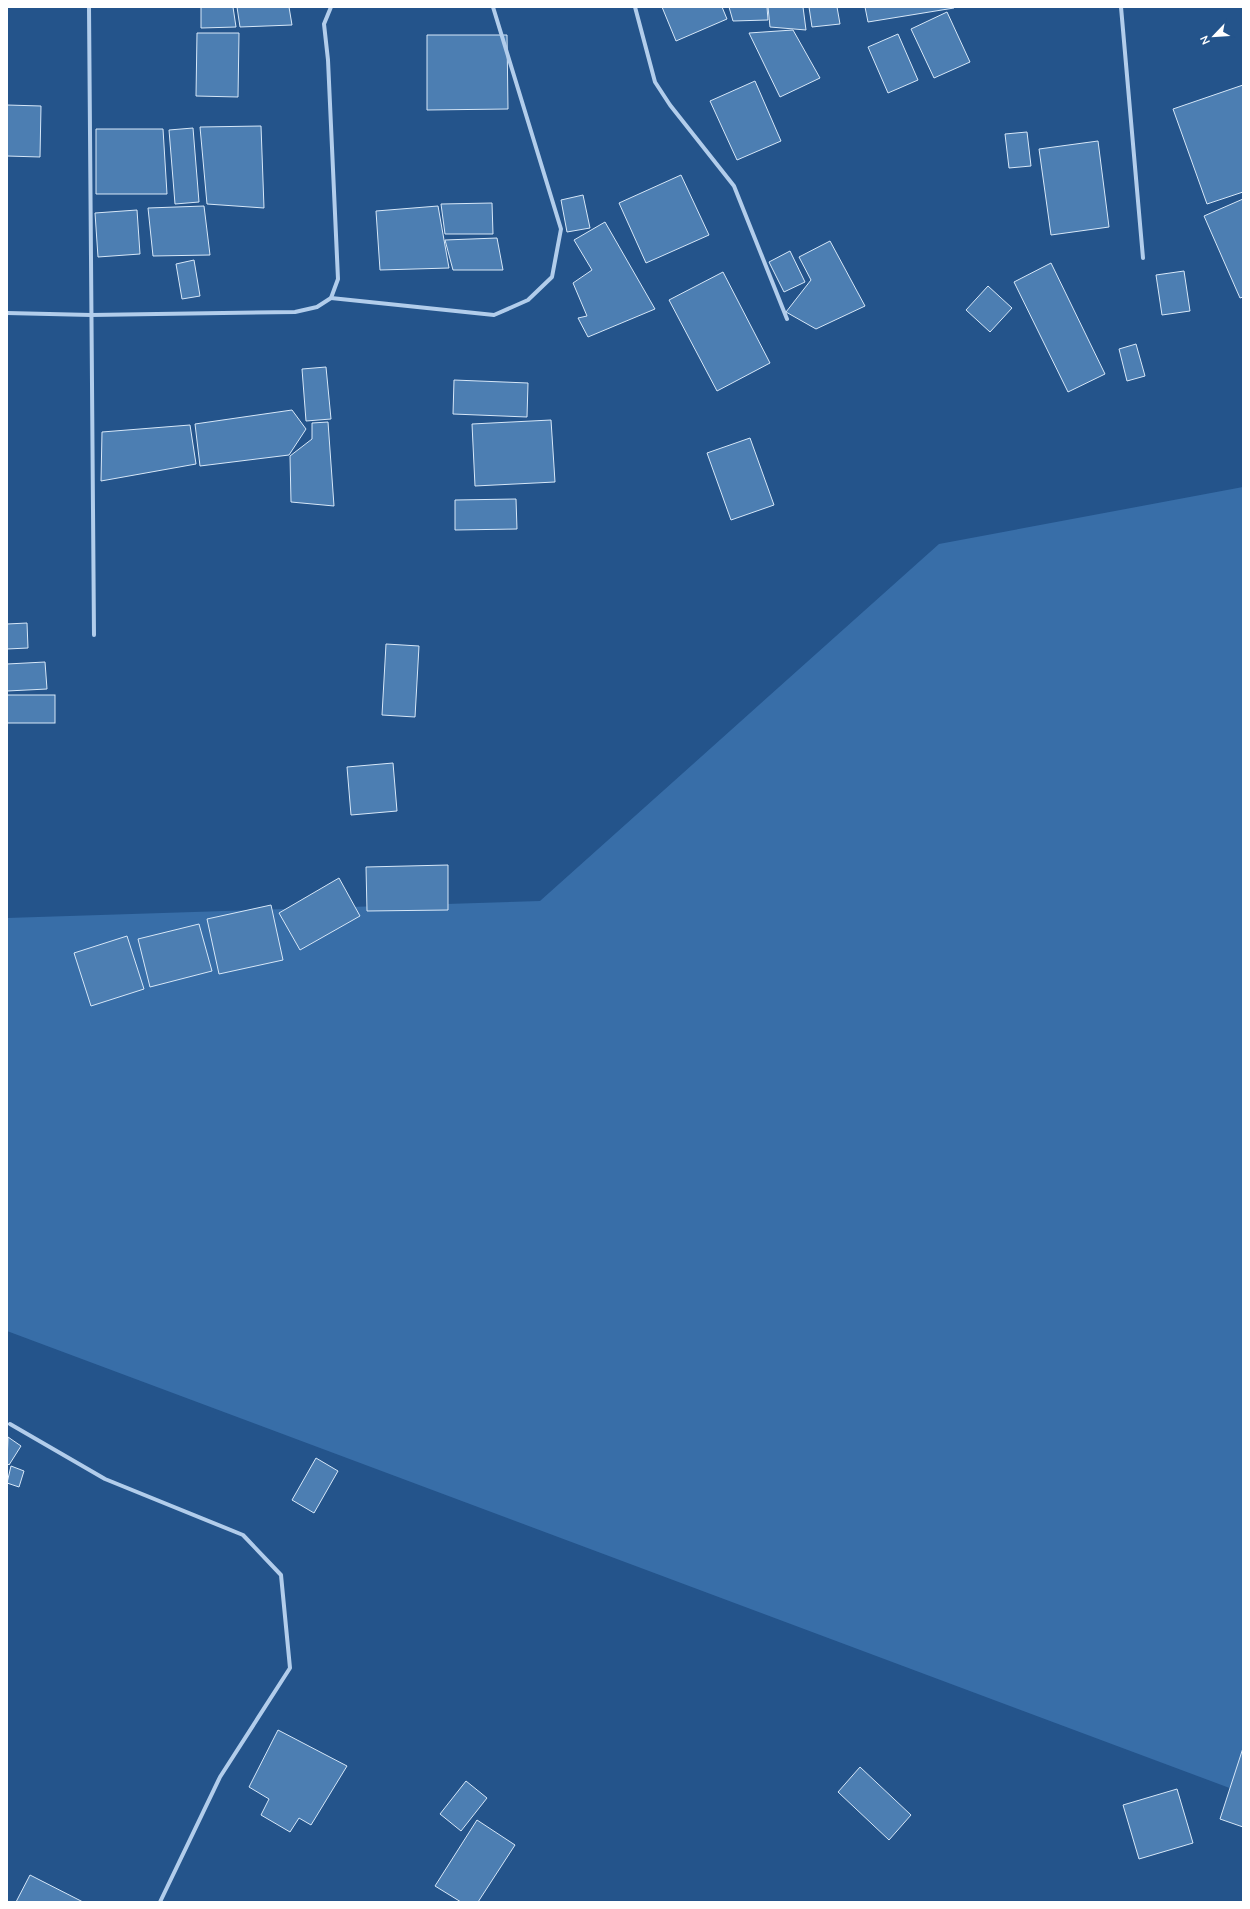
<svg xmlns="http://www.w3.org/2000/svg" width="1250" height="1909" viewBox="0 0 1250 1909" font-family="'Nunito Sans',sans-serif">
	<style>
		.green { fill: #386ea8 }
		.building { fill: #4c7eb2; stroke: #d6e7f8 }
		.lines { fill: none; stroke-linecap: round; stroke-linejoin: round }
		.minor { stroke: #b2cdeb; stroke-width: 4 }
	</style>
	<rect width="100%" height="100%" fill="#24548b"/>
	<path class="green" d="M1243,487V1793L7,1331V918L540,901L939,544Z"/>
	<g class="building">
		<path d="M201,7H233L236,27L201,28Z"/>
		<path d="M237,7H289L292,25L240,27Z"/>
		<path d="M662,7H722L727,19L676,41Z"/>
		<path d="M729,7H767L768,20L733,21Z"/>
		<path d="M768,7H803L806,30L770,27Z"/>
		<path d="M809,7H837L840,24L812,27Z"/>
		<path d="M865,7H954V8L868,22Z"/>
		<path d="M947,12L970,62L934,78L911,29Z"/>
		<path d="M793,30L820,78L780,97L749,33Z"/>
		<path d="M197,33H239L238,97L196,96Z"/>
		<path d="M898,34L918,80L888,93L868,47Z"/>
		<path d="M427,35H507L508,109L427,110Z"/>
		<path d="M755,81L781,141L737,160L710,101Z"/>
		<path d="M1243,85V192L1207,204L1173,109Z"/>
		<path d="M7,105L41,106L40,157L7,156Z"/>
		<path d="M261,126L264,208L207,204L200,127Z"/>
		<path d="M193,128L199,202L175,204L169,130Z"/>
		<path d="M96,129H163L167,194H96Z"/>
		<path d="M1027,132L1031,166L1009,168L1005,134Z"/>
		<path d="M1098,141L1109,227L1051,235L1039,149Z"/>
		<path d="M681,175L709,235L646,263L619,203Z"/>
		<path d="M583,195L590,228L567,232L561,200Z"/>
		<path d="M1243,199V297L1240,298L1204,216Z"/>
		<path d="M492,203L493,234H445L441,204Z"/>
		<path d="M204,206L210,255L153,256L148,208Z"/>
		<path d="M438,206L449,268L380,270L376,211Z"/>
		<path d="M137,210L140,254L98,257L95,213Z"/>
		<path d="M605,222L655,309L588,337L578,318L587,316L573,283L592,270L574,240Z"/>
		<path d="M497,238L503,270H453L445,240Z"/>
		<path d="M830,241L865,306L816,329L786,312L811,280L799,257Z"/>
		<path d="M790,251L805,282L784,292L769,262Z"/>
		<path d="M194,260L200,296L182,299L176,264Z"/>
		<path d="M1051,263L1105,374L1068,392L1014,282Z"/>
		<path d="M1184,271L1190,311L1162,315L1156,275Z"/>
		<path d="M723,272L770,363L717,391L669,300Z"/>
		<path d="M988,286L1012,308L990,332L966,310Z"/>
		<path d="M1136,344L1145,376L1127,381L1119,349Z"/>
		<path d="M326,367L331,419L306,421L302,369Z"/>
		<path d="M454,380L528,383L527,417L453,414Z"/>
		<path d="M292,410L306,429L289,455L200,466L195,424Z"/>
		<path d="M551,420L555,482L475,486L472,424Z"/>
		<path d="M328,422L334,506L291,502L290,456L312,439V423Z"/>
		<path d="M190,425L196,464L101,481L102,432Z"/>
		<path d="M750,438L774,505L731,520L707,453Z"/>
		<path d="M516,499L517,529L455,530V500Z"/>
		<path d="M27,623L28,648L7,649V624Z"/>
		<path d="M386,644L419,646L415,717L382,715Z"/>
		<path d="M45,662L47,689L7,691V664Z"/>
		<rect x="7" y="695" width="48" height="28"/>
		<path d="M393,763L397,811L351,815L347,767Z"/>
		<path d="M448,865V910L367,911L366,867Z"/>
		<path d="M339,878L360,916L300,950L279,913Z"/>
		<path d="M271,905L283,960L219,974L207,919Z"/>
		<path d="M199,924L212,971L150,987L138,939Z"/>
		<path d="M127,936L144,989L91,1006L74,953Z"/>
		<path d="M8,1437L21,1446L9,1465L7,1463Z"/>
		<path d="M316,1458L338,1471L314,1513L292,1500Z"/>
		<path d="M11,1466L24,1471L19,1487L7,1483Z"/>
		<path d="M278,1730L347,1766L311,1825L299,1818L290,1832L261,1815L269,1799L249,1787Z"/>
		<path d="M1243,1748V1827L1220,1819Z"/>
		<path d="M860,1767L911,1815L889,1840L838,1792Z"/>
		<path d="M466,1781L487,1798L461,1831L440,1814Z"/>
		<path d="M1177,1789L1193,1843L1139,1859L1123,1805Z"/>
		<path d="M477,1820L515,1845L478,1902H461L435,1886Z"/>
		<path d="M30,1875L83,1902H16Z"/>
	</g>
	<g class="lines">
		<g class="minor">
			<path d="M89,7L94,635"/>
			<path d="M635,7L655,82L670,105L734,186L787,319"/>
			<path d="M1121,7L1143,258"/>
			<path d="M331,298L494,315L528,300L552,277L561,229L493,7"/>
			<path d="M7,313L91,315L295,312L317,307L331,298L338,279L328,60L324,24L331,7"/>
			<path d="M10,1424L105,1479L243,1535L281,1575L290,1668L220,1777L160,1902"/>
		</g>
	</g>
	<rect width="1250" height="1909" fill="none" stroke="#ffffff" stroke-width="16"/>
	<g transform="translate(1214 36) rotate(245)" stroke="#24548b" stroke-width="3" paint-order="stroke">
	<path d="M0-3L7 15L0 10L-7 15Z" fill="#ffffff"/>
	<text y="-6" font-size="11" font-weight="bold" text-anchor="middle" fill="#ffffff">N</text>
	</g>
</svg>
